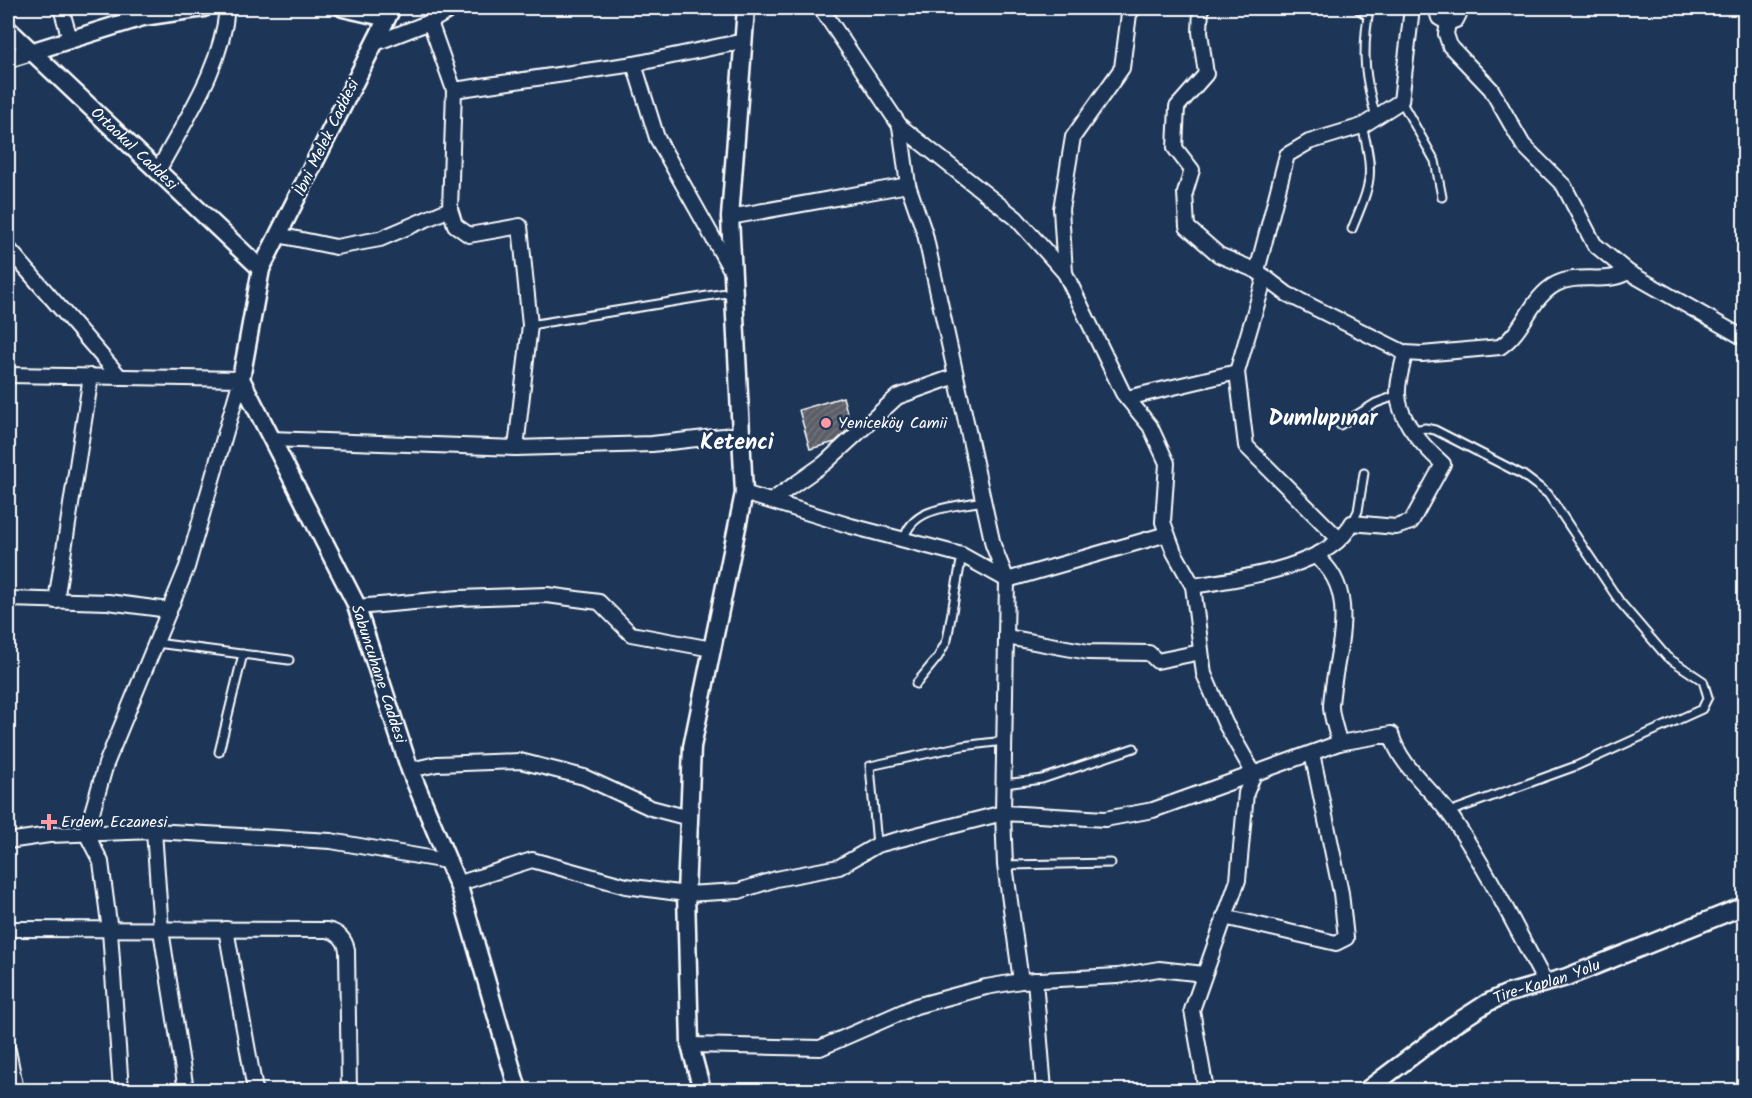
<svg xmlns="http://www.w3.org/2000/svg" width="1752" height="1098" viewBox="0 0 1752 1098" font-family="Kalam,sans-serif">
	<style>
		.building { fill: url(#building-hatch); stroke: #fff; stroke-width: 1.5 }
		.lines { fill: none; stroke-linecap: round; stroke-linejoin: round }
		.service-casing { stroke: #fff; stroke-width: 11 }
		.minor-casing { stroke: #fff; stroke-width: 18 }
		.tertiary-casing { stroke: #fff; stroke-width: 21 }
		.service { stroke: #1d3557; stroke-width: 7 }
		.minor { stroke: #1d3557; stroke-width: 14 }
		.tertiary { stroke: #1d3557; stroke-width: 16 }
		.poi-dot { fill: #ff9aa2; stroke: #1d3557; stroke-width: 2 }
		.labels { text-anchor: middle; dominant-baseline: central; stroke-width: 5; stroke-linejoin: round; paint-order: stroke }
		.street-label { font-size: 16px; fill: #fff; stroke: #1d3557 }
		.poi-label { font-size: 16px; fill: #fff; stroke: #1d3557; text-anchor: start }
		.district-label { font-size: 22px; font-weight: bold; fill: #fff; stroke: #1d3557 }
	</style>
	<defs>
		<pattern id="building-hatch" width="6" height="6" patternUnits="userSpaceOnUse" patternTransform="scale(1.5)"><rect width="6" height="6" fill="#5d5e67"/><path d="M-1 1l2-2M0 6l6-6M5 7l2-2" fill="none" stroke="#75767e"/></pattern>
	</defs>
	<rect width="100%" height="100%" fill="#1d3557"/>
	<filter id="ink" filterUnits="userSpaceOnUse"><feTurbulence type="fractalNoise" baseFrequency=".0167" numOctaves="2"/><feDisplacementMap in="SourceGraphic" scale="12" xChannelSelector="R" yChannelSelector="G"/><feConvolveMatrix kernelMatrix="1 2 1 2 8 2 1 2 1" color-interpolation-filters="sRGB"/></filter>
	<g filter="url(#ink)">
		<path class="building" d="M843,397L851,427L835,442L810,449L799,410Z"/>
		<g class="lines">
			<g class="service-casing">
				<g id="service">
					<path d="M1357,8L1368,16C1362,56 1365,78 1376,117"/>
					<path d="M1401,101L1435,161L1442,197"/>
					<path d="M1352,229C1371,183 1375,175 1362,126"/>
					<path d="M530,325L732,292"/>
					<path d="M1340,425L1376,403L1398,395"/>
					<path d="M1413,430L1425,428L1435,430L1523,475L1548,494L1620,602L1667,657L1703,681L1708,697L1702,709L1576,766L1449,812"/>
					<path d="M1352,523L1358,511L1364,473"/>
					<path d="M904,540C911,506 955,507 983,501"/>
					<path d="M156,643L289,660"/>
					<path d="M916,684L938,657L947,640L962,555"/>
					<path d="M219,752L243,654"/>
					<path d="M1005,784L1042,779L1134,748"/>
					<path d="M877,845L870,766L962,746L1004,741"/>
					<path d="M1005,865L1111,863"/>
				</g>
			</g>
			<g class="minor-casing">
				<g id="minor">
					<path d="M61,8L70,39"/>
					<path d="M821,8L900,126L908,185L925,234L993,545L1007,580L1003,813L1005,865L1021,981"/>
					<path d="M1436,8L1439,18L1448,23L1456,20L1462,8"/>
					<path d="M1448,23L1446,34L1450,46L1491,89L1523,145L1564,186L1594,244L1628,272L1744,338"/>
					<path d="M373,44L430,22L454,8"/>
					<path d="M634,64L657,138L731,270"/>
					<path d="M454,90L634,64L744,41"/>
					<path d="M900,126L1016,218L1065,273L1123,393L1150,426L1167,463L1163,522L1174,552L1193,586L1204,674L1225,723L1254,774"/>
					<path d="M158,171C186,118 222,68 227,8"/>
					<path d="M450,209L455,225L469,235L520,226L530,325L516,448"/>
					<path d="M730,217L908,185"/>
					<path d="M278,235L336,247L380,239L450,209L454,90L430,22"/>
					<path d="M8,248L120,377"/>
					<path d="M1257,271L1287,155L1309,142L1362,126L1401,101L1412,8"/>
					<path d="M1065,273L1061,209L1073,137L1122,68L1129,14L1134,8"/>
					<path d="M1405,353L1422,354L1500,347C1524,332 1530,298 1556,284C1579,272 1606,285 1628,272"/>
					<path d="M1237,372L1265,277"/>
					<path d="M8,375L241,379L187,567L106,764L86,833L101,862L110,931L121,1090"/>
					<path d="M1127,398L1237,372L1246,446L1338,538"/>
					<path d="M271,439L516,448L652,444L741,434"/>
					<path d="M744,493L851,526L962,555L1007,580L1167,534"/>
					<path d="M771,501L825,463L897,397L956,376"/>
					<path d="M1315,556C1364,592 1333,658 1331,706C1331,718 1337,731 1339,743"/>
					<path d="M1193,586C1237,579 1331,567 1352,523L1396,527L1411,522L1443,464C1424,447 1399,421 1398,394C1397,381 1403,365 1405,353L1287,294L1257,271L1219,255L1187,227L1185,193L1192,170L1175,148L1177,107L1206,74L1200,32L1201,8"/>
					<path d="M8,599L108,602L169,610"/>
					<path d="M56,601L91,376"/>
					<path d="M357,607L459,598L547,595L599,602L631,634L712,649"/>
					<path d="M1007,637L1088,652L1149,653L1157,661L1201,652"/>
					<path d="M410,770L437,764L520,761L584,777L651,808L689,818"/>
					<path d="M154,831L161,930L186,1090"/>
					<path d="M8,841L49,835L154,831L331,841L446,861"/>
					<path d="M457,884L532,860L626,886L686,894L739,891L776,879L839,867L877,845L1003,813L1105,819L1153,810L1339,743L1391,734C1401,769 1433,789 1453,819C1488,871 1516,928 1546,984"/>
					<path d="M1224,917L1336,943L1346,938L1341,893L1312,753"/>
					<path d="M8,929L327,930C338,932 345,939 347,950L349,1090"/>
					<path d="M226,929L255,1090"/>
					<path d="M1035,980L1044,1090"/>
					<path d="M690,1045L820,1048L916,1006L986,987L1021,981L1118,976L1159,969L1204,974"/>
					<path d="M8,1050L16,1090"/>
					<path d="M1206,1090L1192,1010L1238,880L1246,793L1254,774"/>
				</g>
			</g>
			<g class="tertiary-casing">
				<g id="tertiary">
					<path d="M343,8L387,18"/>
					<path id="s1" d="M392,8L261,269L241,379L355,602L410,770L460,890L518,1090"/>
					<path id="s2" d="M8,29L261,269"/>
					<path d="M8,59L143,17L204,8"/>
					<path d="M702,1090L690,1045L686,894L692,747L744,493L730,217L746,8"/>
					<path id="s3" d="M1367,1090L1453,1025L1487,1003L1506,994L1567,977L1744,906"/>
				</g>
			</g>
			<use href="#service" class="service"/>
			<use href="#minor" class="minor"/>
			<use href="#tertiary" class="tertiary"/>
		</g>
	</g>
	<g class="poi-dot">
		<circle cx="826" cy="423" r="6"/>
		<path d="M46 813h6v6h6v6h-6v6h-6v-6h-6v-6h6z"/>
	</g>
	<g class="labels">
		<g class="street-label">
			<text transform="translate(327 138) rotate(-64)">İbni Melek Caddesi</text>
			<text stroke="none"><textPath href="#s2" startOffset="174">Ortaokul Caddesi</textPath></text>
			<text stroke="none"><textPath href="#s1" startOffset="730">Sabuncuhane Caddesi</textPath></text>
			<text stroke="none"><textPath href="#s3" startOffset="212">Tire-Kaplan Yolu</textPath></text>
		</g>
		<g class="poi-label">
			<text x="838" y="423">Yeniceköy Camii</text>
			<text x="61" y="822">Erdem Eczanesi</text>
		</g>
		<g class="district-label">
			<text x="1323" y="419">Dumlupınar</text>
			<text x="737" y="443">Ketenci</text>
		</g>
	</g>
	<rect width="1752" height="1098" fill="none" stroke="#1d3557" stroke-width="30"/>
	<rect x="15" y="15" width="1722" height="1068" fill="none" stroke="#fff" stroke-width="2" filter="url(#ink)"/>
</svg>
